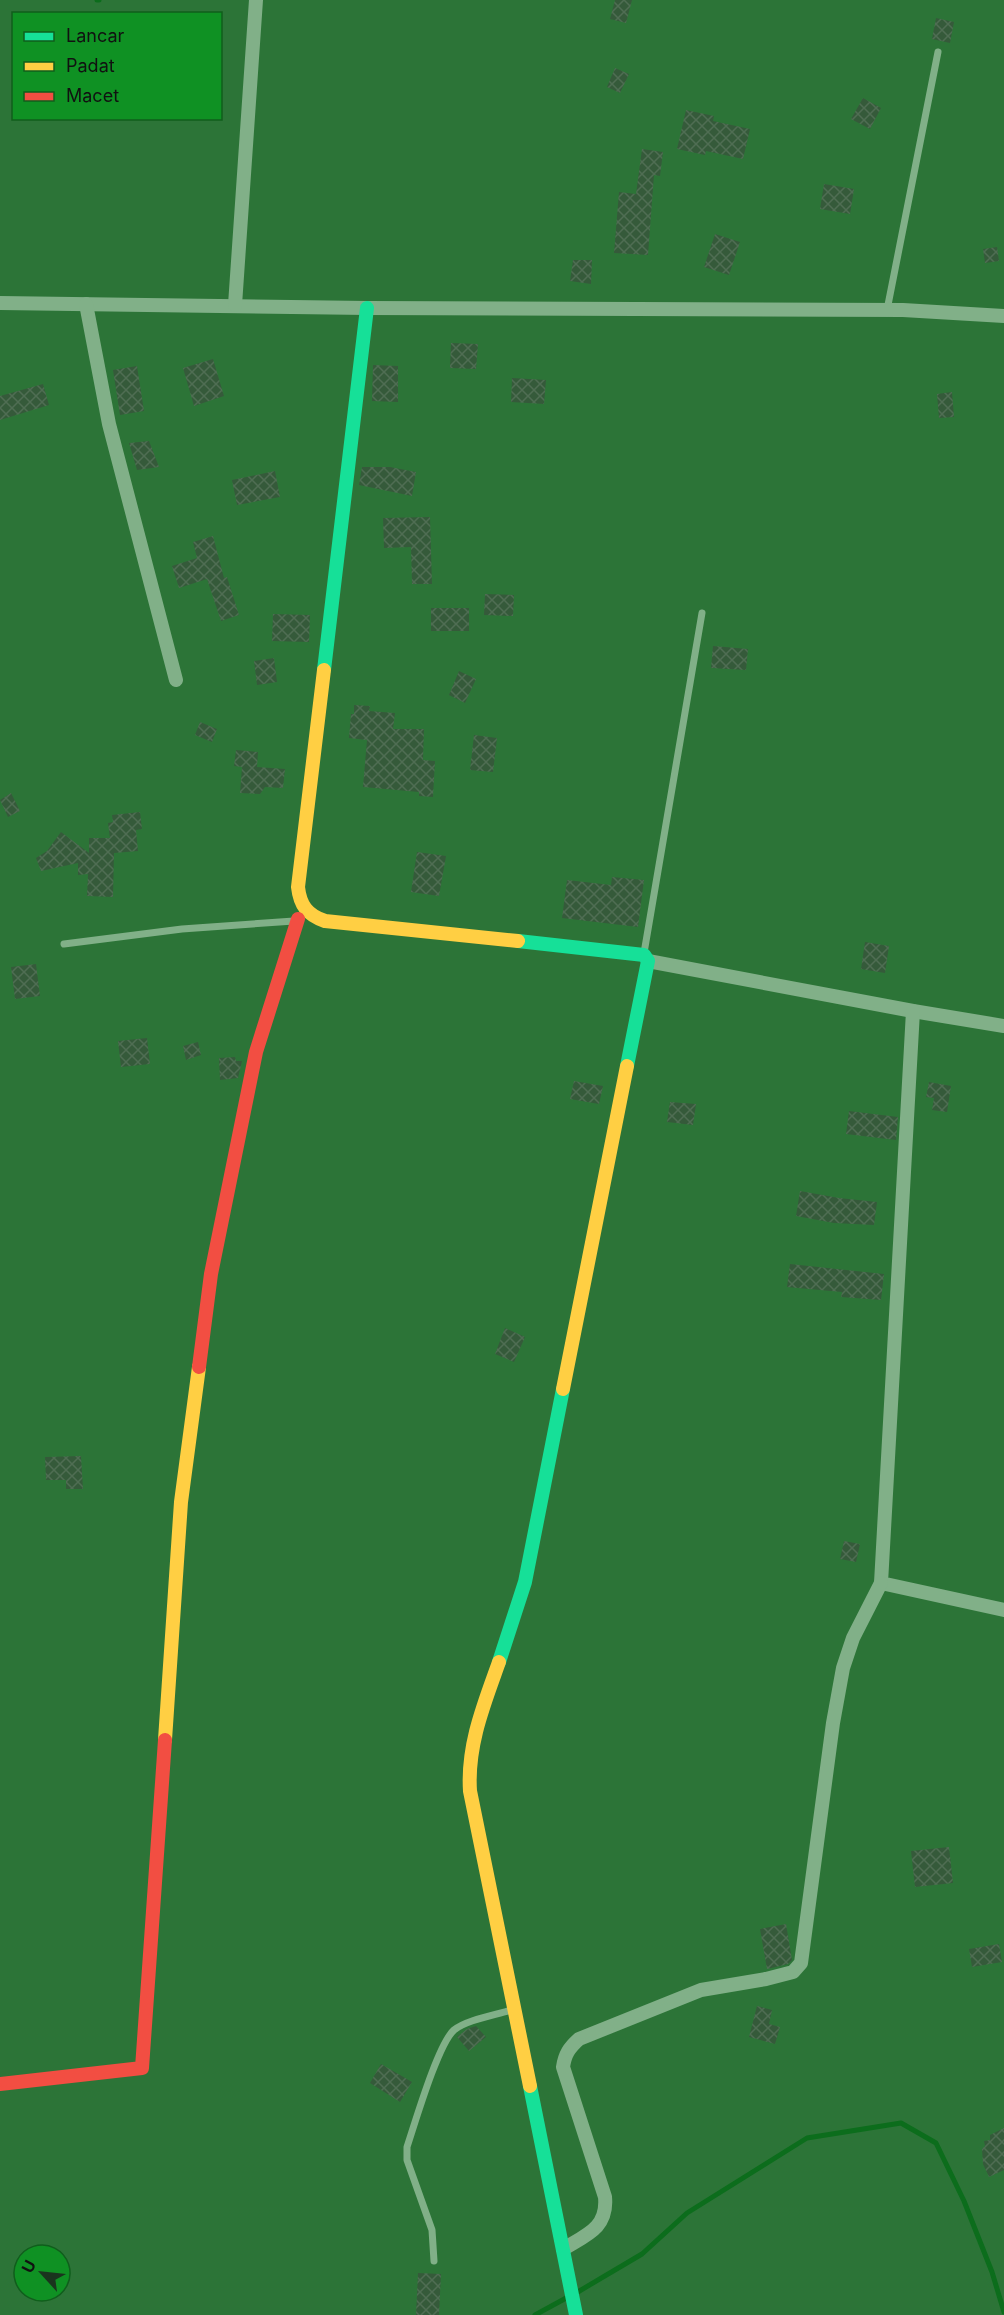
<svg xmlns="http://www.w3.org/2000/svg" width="1004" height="2315" viewBox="0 0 1004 2315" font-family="Inter,sans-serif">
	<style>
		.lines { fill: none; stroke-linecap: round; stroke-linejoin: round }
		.stream { stroke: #0c6d1c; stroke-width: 5 }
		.building { fill: url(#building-cross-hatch) }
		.lane { stroke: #81b088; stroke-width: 7 }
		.street { stroke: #81b088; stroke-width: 14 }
		.fast { stroke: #16e098; stroke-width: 14 }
		.slow { stroke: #ffcf43; stroke-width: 14 }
		.jam { stroke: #f24e42; stroke-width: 14 }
	</style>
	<defs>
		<pattern id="building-cross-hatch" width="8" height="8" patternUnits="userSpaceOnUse" patternTransform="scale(1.5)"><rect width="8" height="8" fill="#355a3a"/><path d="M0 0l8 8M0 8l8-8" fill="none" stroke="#4f6d53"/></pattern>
	</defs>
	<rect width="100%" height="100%" fill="#2c7437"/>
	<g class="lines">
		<g class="stream">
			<path d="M97,0H99"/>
			<path d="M576,2293L642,2254L687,2213L807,2138L901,2123L936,2143L964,2201L992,2272L1004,2312"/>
			<path d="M535,2315L568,2297"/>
		</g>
	</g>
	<g class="building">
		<path d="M615,0H632L626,23L610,19Z"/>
		<path d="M936,18L954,22L950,43L932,39Z"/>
		<path d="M615,68L629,74L620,93L607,87Z"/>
		<path d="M863,98L881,108L870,129L851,119Z"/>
		<path d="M686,110L714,116L713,121L750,129L743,159L706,151L705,155L677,149Z"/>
		<path d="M642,149L663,152L660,176L654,175L648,255L614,253L619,192L636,194Z"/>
		<path d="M824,184L854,189L850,214L820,209Z"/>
		<path d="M715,234L740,242L729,275L704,267Z"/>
		<path d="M997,247L999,261L985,263L983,249Z"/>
		<path d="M573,260H592L591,284L570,281Z"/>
		<path d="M451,343L478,344L476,369L450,368Z"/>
		<path d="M213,359L224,396L194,406L183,368Z"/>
		<path d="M373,365L398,366V402L372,401Z"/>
		<path d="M137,366L144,411L120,415L113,370Z"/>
		<path d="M512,378L546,380L544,404L511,402Z"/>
		<path d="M43,384L49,405L0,420V396Z"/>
		<path d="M952,392L954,417L939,418L937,394Z"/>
		<path d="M149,441L159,467L137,470L129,443Z"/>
		<path d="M362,467H390L416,472L412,496L359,485Z"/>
		<path d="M275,471L280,497L237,505L232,480Z"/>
		<path d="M430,517L432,584H412L411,547L384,548L383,518Z"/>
		<path d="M213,536L224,578L227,577L239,615L221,621L207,579L179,588L172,566L197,558L193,542Z"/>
		<path d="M485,594L514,595L513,616L484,615Z"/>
		<rect x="431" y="608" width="38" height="23"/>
		<path d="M273,614L310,615L309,642L272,641Z"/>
		<path d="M713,646L748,649L746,670L711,668Z"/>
		<path d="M274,658L277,682L257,685L254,661Z"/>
		<path d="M459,671L476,679L465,703L449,695Z"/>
		<path d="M354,705L370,706L369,711L395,713L393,729H424L423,760L435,761L433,797L419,796V792L363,787L367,740L349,738L351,714H354Z"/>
		<path d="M200,722L217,729L212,742L195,735Z"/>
		<path d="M474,735L497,738L493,772L470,770Z"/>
		<path d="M236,750L258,752L257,767L285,769L283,788L265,787L260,794L240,793L242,767L234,766Z"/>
		<path d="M11,793L20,811L8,817L0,800Z"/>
		<path d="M140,812L142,829L136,830L138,851L114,853L113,897L87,896L88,874L78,875V863L41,871L36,858L47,851L61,832L89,853V838H110L108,823L113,822L112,815Z"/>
		<path d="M417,852L446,856L439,896L411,892Z"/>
		<path d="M612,877L644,880L638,927L562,918L567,880L611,885Z"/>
		<path d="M865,942L889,946L885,973L861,969Z"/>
		<path d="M36,964L40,996L15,999L11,967Z"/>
		<path d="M147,1038L150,1064L121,1067L118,1041Z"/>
		<path d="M198,1042L201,1055L186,1060L183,1046Z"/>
		<path d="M235,1057L236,1061H242L238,1078L220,1080L219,1058Z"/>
		<path d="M574,1081L603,1086L599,1104L570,1099Z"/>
		<path d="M929,1082L951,1086L947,1112L932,1110L934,1098L926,1097Z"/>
		<path d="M670,1102L696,1104L693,1125L667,1122Z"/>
		<path d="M849,1111L898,1117L896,1140L846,1134Z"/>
		<path d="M800,1191L839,1198L877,1202L874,1225L834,1223L796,1216Z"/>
		<path d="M790,1264L884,1274L881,1300L841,1297L842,1292L787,1287Z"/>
		<path d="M505,1328L525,1337L514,1362L495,1354Z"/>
		<path d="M81,1456L83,1489H66V1480H46L45,1457Z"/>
		<path d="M844,1541L860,1544L856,1562L840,1559Z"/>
		<path d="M949,1847L953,1883L915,1887L911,1851Z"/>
		<path d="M786,1924L792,1960L788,1964L767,1969L760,1929Z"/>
		<path d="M999,1944L1002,1962L972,1967L969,1949Z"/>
		<path d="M757,2006L772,2010L769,2024L780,2027L775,2044L749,2037Z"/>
		<path d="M476,2026L486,2037L469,2051L457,2037L467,2029Z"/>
		<path d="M381,2064L412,2082L400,2102L370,2083Z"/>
		<path d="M1004,2128V2170L989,2177L983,2164L982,2149L985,2146L984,2141L990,2140V2135Z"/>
		<path d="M418,2273L441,2274L439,2315H416Z"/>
	</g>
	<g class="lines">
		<g class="lane">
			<path d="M887,310L938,52"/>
			<path d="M64,944L182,929L294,921"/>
			<path d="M644,953L702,613"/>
			<path d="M434,2261L432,2230L407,2160V2147C415,2123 438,2044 454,2030C466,2020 495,2015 511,2010"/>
		</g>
		<g class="street">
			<path d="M0,303L367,308L903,310L1004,316"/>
			<path d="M86,304L109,424L176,680"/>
			<path d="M235,305L256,0"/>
			<path d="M648,961L913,1011L1004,1026"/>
			<path d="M913,1011L881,1583L1004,1610"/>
			<path d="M563,2249C586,2235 608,2228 605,2197L563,2067C565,2054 569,2048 579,2039L701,1990L766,1979L793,1972L801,1963L833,1723L843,1668L853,1638L881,1583"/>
		</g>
		<g class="fast">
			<path d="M324,670L367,308"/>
			<path d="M518,941L644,955L648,961L627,1066"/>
			<path d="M499,1662L525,1582L563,1389"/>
			<path d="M530,2086L576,2315"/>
		</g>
		<g class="slow">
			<path d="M324,670L298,887C300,905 307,915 325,921L518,941"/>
			<path d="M563,1389L627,1066"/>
			<path d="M499,1662C484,1704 467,1745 470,1791L530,2086"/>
			<path d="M165,1740L181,1502L199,1367"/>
		</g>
		<g class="jam">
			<path d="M199,1367L211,1274L256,1052L298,919"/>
			<path d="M0,2084L142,2068L165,1740"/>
		</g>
	</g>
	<rect x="12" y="12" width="210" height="108" fill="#0f9123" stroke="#105e1c" stroke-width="1.5"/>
	<rect x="24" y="32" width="30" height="9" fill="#16e098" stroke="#105e1c" stroke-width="1.5"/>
	<text x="66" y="42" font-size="18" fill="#111111">Lancar</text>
	<rect x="24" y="62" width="30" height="9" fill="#ffcf43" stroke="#105e1c" stroke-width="1.5"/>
	<text x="66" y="72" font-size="18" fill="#111111">Padat</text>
	<rect x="24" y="92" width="30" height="9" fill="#f24e42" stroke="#105e1c" stroke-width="1.5"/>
	<text x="66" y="102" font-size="18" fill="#111111">Macet</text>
	<g transform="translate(42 2273) rotate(297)"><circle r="28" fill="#0f9123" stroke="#105e1c" stroke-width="1.5"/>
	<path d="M0-4.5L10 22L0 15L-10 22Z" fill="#1a341e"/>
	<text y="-9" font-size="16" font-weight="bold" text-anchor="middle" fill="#111111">U</text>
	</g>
</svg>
